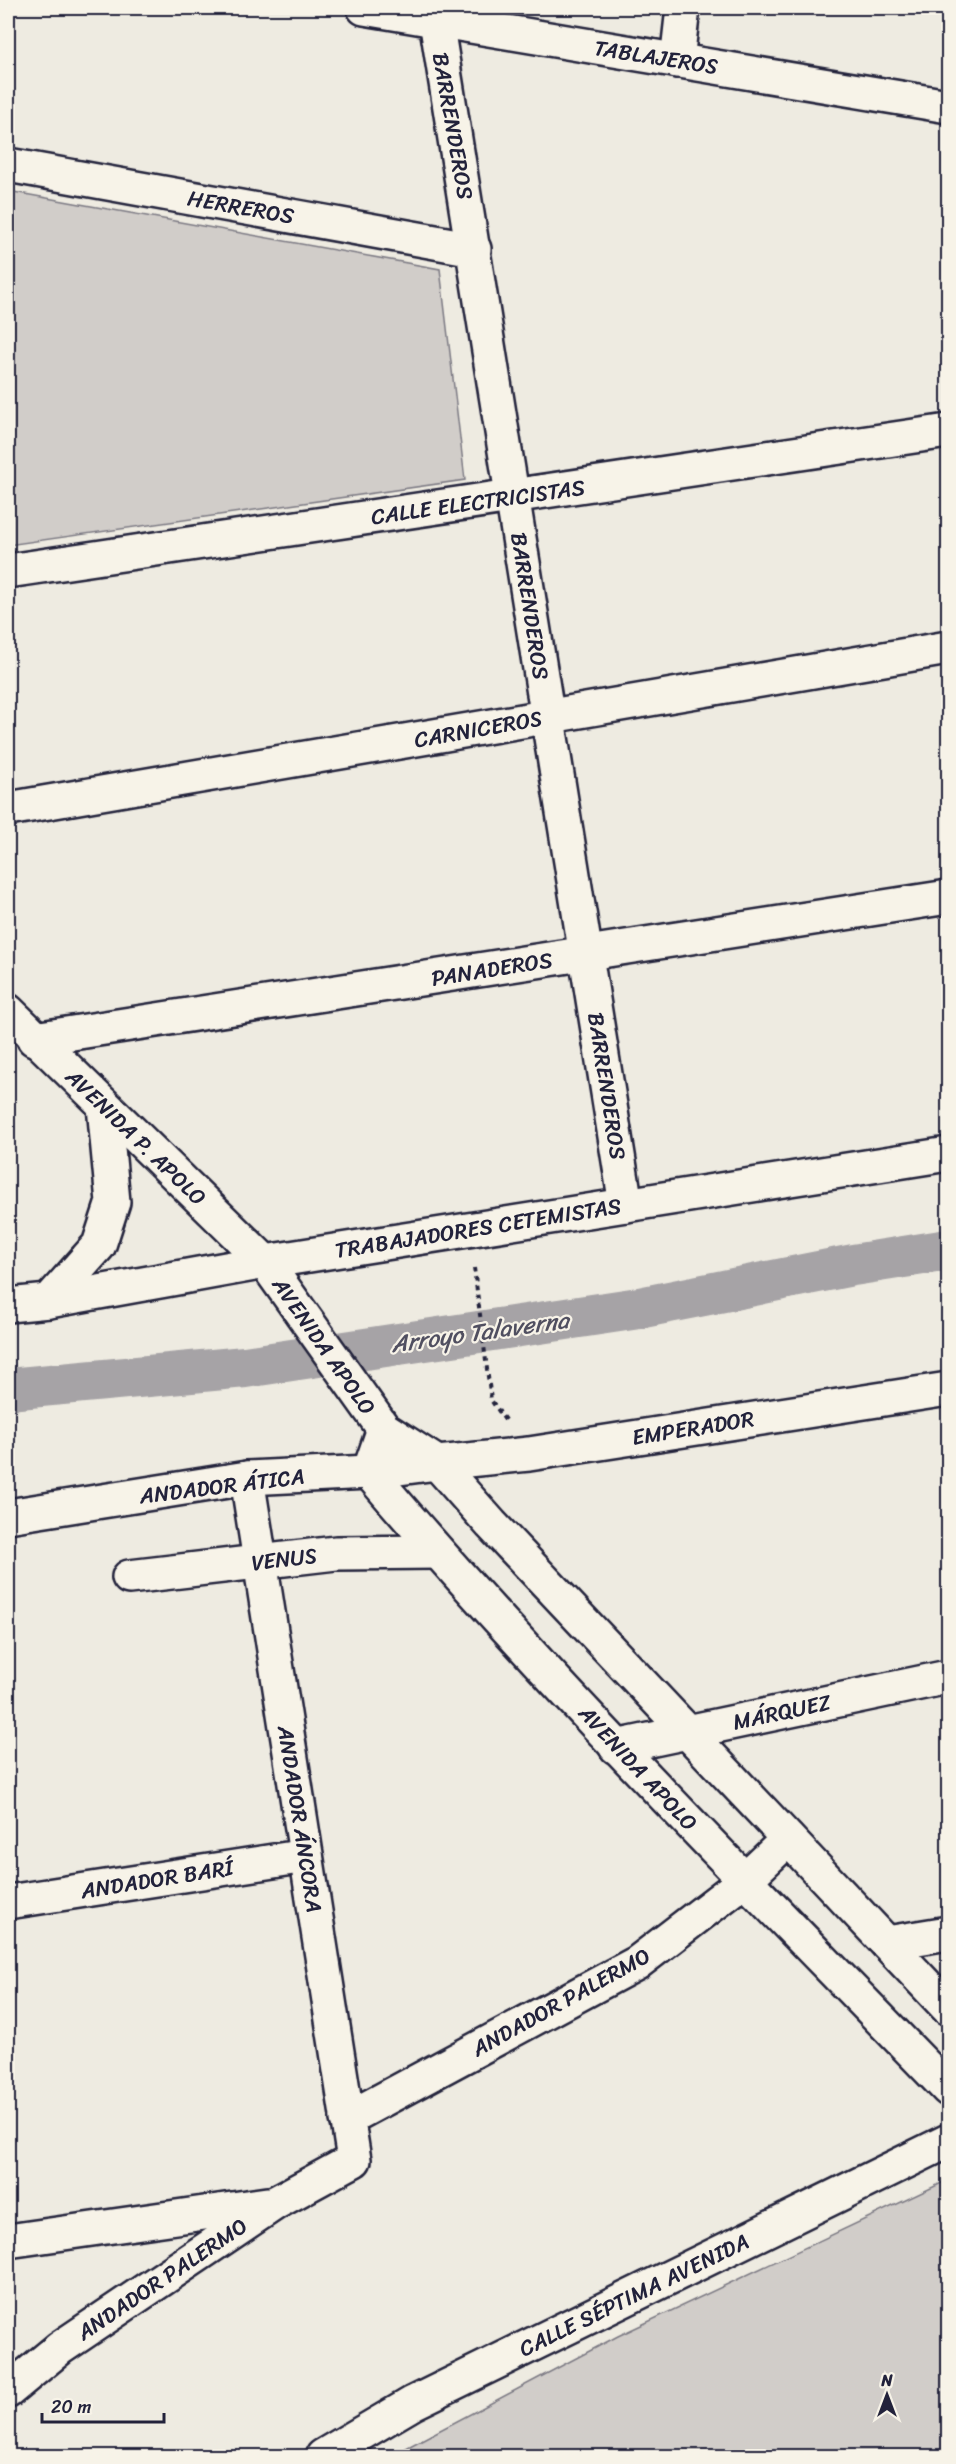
<svg xmlns="http://www.w3.org/2000/svg" width="956" height="2464" viewBox="0 0 956 2464" font-family="Sriracha,sans-serif">
	<style>
		.green { fill: #d1cdc9; stroke: #7a7882; stroke-width: 1.5 }
		.lines { fill: none; stroke-linecap: round; stroke-linejoin: round }
		.canal { stroke: #a6a3a6; stroke-width: 42 }
		.street-casing { stroke: #22223b; stroke-width: 38 }
		.secondary-casing { stroke: #22223b; stroke-width: 38 }
		.path { stroke: #22223b; stroke-width: 4; stroke-dasharray: 4.5 4.5; stroke-linecap: butt }
		.street { stroke: #f7f3e8; stroke-width: 33 }
		.secondary { stroke: #f7f3e8; stroke-width: 33 }
		.labels { text-anchor: middle; dominant-baseline: central; stroke-width: 4.5; stroke-linejoin: round; paint-order: stroke }
		.street-label { font-size: 22px; fill: #22223b; stroke: #f7f3e8 }
		.water-label { font-size: 24px; font-style: italic; fill: #504f60; stroke: #f7f3e8 }
	</style>
	<rect width="100%" height="100%" fill="#eeebe1"/>
	<filter id="ink" filterUnits="userSpaceOnUse"><feTurbulence type="fractalNoise" baseFrequency=".0167" numOctaves="2"/><feDisplacementMap in="SourceGraphic" scale="12" xChannelSelector="R" yChannelSelector="G"/><feConvolveMatrix kernelMatrix="1 2 1 2 8 2 1 2 1" color-interpolation-filters="sRGB"/></filter>
	<g filter="url(#ink)">
		<g class="green">
			<path d="M8,191L440,269L465,480L8,545Z"/>
			<path d="M948,2180V2456H391L618,2336Z"/>
		</g>
		<g class="lines">
			<path class="canal" d="M8,1389L245,1367L639,1308L853,1265L948,1250"/>
			<g class="street-casing">
				<g id="street">
					<path d="M364,8L948,106"/>
					<path d="M434,8L626,1205"/>
					<path d="M677,61L683,8"/>
					<path d="M8,165L474,249"/>
					<path d="M8,571L948,431"/>
					<path d="M8,809L948,648"/>
					<path d="M34,1039L948,897"/>
					<path d="M437,1463L529,1454L948,1389"/>
					<path d="M129,1577L336,1553L438,1552"/>
					<path d="M616,1747L948,1677"/>
					<path d="M8,1902L306,1856"/>
					<path d="M887,1943L948,1933"/>
					<path d="M347,2119L637,1963L745,1880L788,1839"/>
					<path d="M8,2241L267,2204"/>
					<path d="M8,2391L60,2348L275,2203L354,2160L247,1478"/>
					<path d="M323,2456L413,2403L948,2141"/>
				</g>
			</g>
			<g class="secondary-casing">
				<g id="secondary">
					<path d="M8,1011L265,1262L384,1429L437,1463L491,1524L948,2008"/>
					<path d="M49,1301L99,1245L113,1202L104,1106"/>
					<path d="M8,1305L49,1301L265,1262L948,1154"/>
					<path d="M384,1429L369,1472C552,1687 752,1886 948,2089"/>
					<path d="M8,1516L247,1478L369,1472L437,1463"/>
				</g>
			</g>
			<path class="path" d="M474,1268L491,1400L505,1420"/>
			<use href="#street" class="street"/>
			<use href="#secondary" class="secondary"/>
		</g>
	</g>
	<g class="labels">
		<g class="street-label">
			<text transform="translate(656 57) rotate(9)">TABLAJEROS</text>
			<text transform="translate(453 126) rotate(80)">BARRENDEROS</text>
			<text transform="translate(241 207) rotate(10)">HERREROS</text>
			<text transform="translate(478 502) rotate(-8)">CALLE ELECTRICISTAS</text>
			<text transform="translate(530 606) rotate(81)">BARRENDEROS</text>
			<text transform="translate(478 729) rotate(-10)">CARNICEROS</text>
			<text transform="translate(492 969) rotate(-9)">PANADEROS</text>
			<text transform="translate(607 1086) rotate(81)">BARRENDEROS</text>
			<text transform="translate(136 1137) rotate(44)">AVENIDA P. APOLO</text>
			<text transform="translate(478 1228) rotate(-9)">TRABAJADORES CETEMISTAS</text>
			<text transform="translate(324 1346) rotate(55)">AVENIDA APOLO</text>
			<text transform="translate(693 1428) rotate(-9)">EMPERADOR</text>
			<text transform="translate(222 1486) rotate(-7)">ANDADOR ÁTICA</text>
			<text transform="translate(284 1559) rotate(-7)">VENUS</text>
			<text transform="translate(782 1712) rotate(-12)">MÁRQUEZ</text>
			<text transform="translate(638 1768) rotate(47)">AVENIDA APOLO</text>
			<text transform="translate(300 1819) rotate(81)">ANDADOR ÁNCORA</text>
			<text transform="translate(157 1879) rotate(-9)">ANDADOR BARÍ</text>
			<text transform="translate(561 2002) rotate(-29)">ANDADOR PALERMO</text>
			<text transform="translate(162 2279) rotate(-34)">ANDADOR PALERMO</text>
			<text transform="translate(634 2295) rotate(-26)">CALLE SÉPTIMA AVENIDA</text>
		</g>
		<g class="water-label">
			<text transform="translate(480 1332) rotate(-8)">Arroyo Talaverna</text>
		</g>
	</g>
	<rect width="956" height="2464" fill="none" stroke="#f7f3e8" stroke-width="30"/>
	<rect x="15" y="15" width="926" height="2434" fill="none" stroke="#22223b" stroke-width="2" filter="url(#ink)"/>
	<g transform="translate(887 2395)" stroke="#f7f3e8" stroke-width="4.5" paint-order="stroke">
	<path d="M0-4.5L10 22L0 15L-10 22Z" fill="#22223b"/>
	<text y="-9" font-size="16" font-weight="bold" text-anchor="middle" fill="#22223b">N</text>
	</g>
	<path d="M42 2413v9h122v-9" fill="none" stroke="#22223b" stroke-width="3"/>
	<text x="51" y="2413" font-size="18" fill="#22223b" stroke="#f7f3e8" stroke-width="4.5" paint-order="stroke">20 m</text>
</svg>
